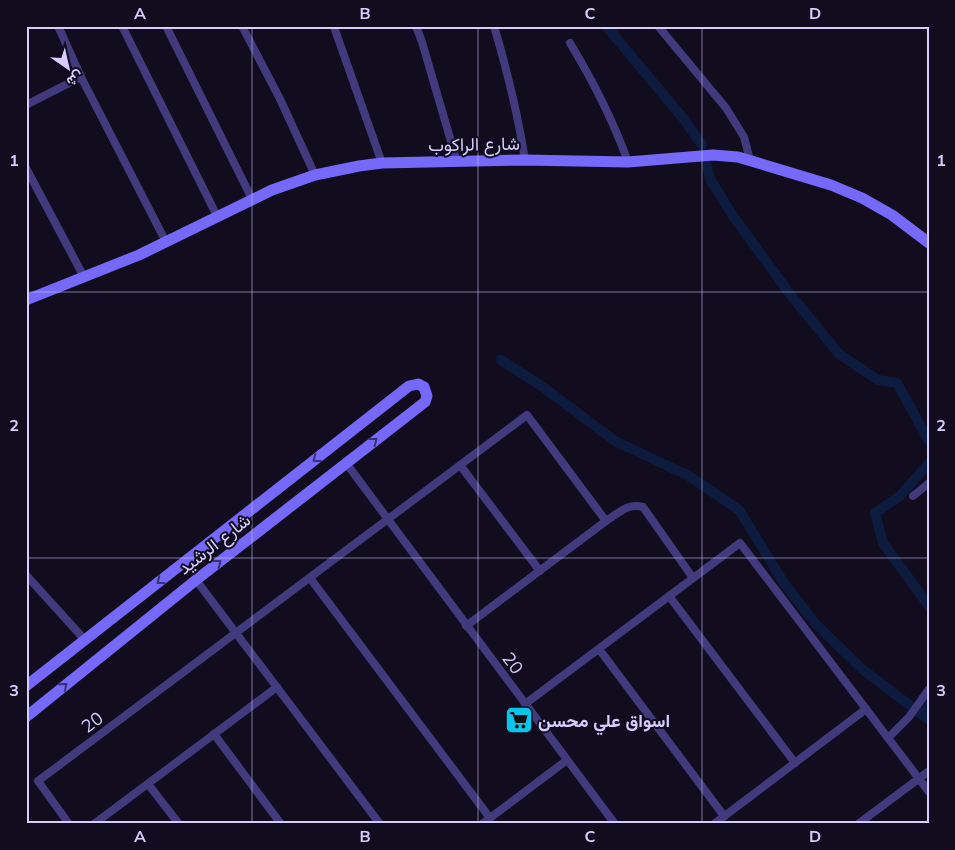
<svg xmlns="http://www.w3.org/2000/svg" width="955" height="850" viewBox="0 0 955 850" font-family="Mulish,Vazirmatn,sans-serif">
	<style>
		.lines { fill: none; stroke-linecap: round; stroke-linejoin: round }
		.canal { stroke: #0d1b3e; stroke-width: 10 }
		.street { stroke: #413a7c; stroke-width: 8 }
		.secondary { stroke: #7668f9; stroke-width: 11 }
		.oneway { stroke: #393176 }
		.grid { fill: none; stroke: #d6cdfd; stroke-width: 1; stroke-opacity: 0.55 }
		.labels { text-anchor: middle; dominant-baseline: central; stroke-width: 4; stroke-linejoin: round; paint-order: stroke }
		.street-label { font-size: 18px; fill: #d6cdfd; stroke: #110d1f }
		.poi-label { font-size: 18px; font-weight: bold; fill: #d6cdfd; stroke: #110d1f; text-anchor: start }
		.neatline { fill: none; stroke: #d6cdfd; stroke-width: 2 }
		.grid-label { font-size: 16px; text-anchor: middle; font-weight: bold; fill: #d6cdfd }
	</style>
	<rect width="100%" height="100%" fill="#110d1f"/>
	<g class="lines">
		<g class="canal">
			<path d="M606,26L683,118L702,145"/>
			<path d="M706,162L710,179L733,216L790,294L839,354L878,380L897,383L929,441"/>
			<path d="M501,360L543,387L615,441L689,476L739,510L784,583L815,623L862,669L929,720"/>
			<path d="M929,463L900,496L875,513L883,543L929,606"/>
			<path d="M918,712L929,701"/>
		</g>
		<g class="street">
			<path d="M58,26L81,77L166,242"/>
			<path d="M122,26L217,216"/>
			<path d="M166,26L252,199"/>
			<path d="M242,26L280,99L315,175"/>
			<path d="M416,26L422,42L457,162"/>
			<path d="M494,26C507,70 518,115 525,160"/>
			<path d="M658,26L726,108L744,137L750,160"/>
			<path d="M334,27L382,163"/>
			<path d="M570,43C593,81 613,120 628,162"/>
			<path d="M26,105L81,77"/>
			<path d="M26,168L84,277"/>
			<path d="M346,463L615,824"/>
			<path d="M460,465L540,571"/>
			<path d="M913,496L929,483"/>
			<path d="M26,575L85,640"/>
			<path d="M310,578L490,818"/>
			<path d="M196,580L380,824"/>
			<path d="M669,596L795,763"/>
			<path d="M466,626L606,521C619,513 627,503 643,507L693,578"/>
			<path d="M599,649L724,816"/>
			<path d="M525,704L740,543L929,792"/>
			<path d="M214,734L281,824"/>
			<path d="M888,738L909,717L929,689"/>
			<path d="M148,784L179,824"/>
			<path d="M69,824L38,781L527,415L606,521"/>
			<path d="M94,824L277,687"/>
			<path d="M482,824L567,760"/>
			<path d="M714,824L866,709"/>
			<path d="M858,824L929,771"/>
		</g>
		<g class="secondary">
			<path d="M26,300L139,255L272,190L315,175L359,166L382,163L525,160L628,162L713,155L738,157L831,185L862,198L892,215L929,243"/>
			<path d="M26,686L409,386L418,384L424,387L427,396L425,402L196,580L26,717"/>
		</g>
	</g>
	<defs><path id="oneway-chevron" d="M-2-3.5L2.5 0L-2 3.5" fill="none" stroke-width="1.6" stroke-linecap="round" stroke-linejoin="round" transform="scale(1.25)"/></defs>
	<g class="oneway">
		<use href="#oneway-chevron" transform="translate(374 441) rotate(-38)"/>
		<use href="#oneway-chevron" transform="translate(316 459) rotate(142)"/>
		<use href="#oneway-chevron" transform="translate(218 563) rotate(-38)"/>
		<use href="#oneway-chevron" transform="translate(160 581) rotate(142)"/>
		<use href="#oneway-chevron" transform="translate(64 686) rotate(-39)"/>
	</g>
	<path class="grid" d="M252,26V824M478,26V824M702,26V824M26,292H929M26,558H929"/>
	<defs>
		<g id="supermarket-square" transform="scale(1.4375)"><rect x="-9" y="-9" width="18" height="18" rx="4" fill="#09c5ec" stroke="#110d1f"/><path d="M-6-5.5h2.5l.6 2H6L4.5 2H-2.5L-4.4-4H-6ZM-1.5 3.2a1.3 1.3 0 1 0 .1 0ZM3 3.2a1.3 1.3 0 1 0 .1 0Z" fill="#111"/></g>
	</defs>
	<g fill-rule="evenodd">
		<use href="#supermarket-square" x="519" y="720"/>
	</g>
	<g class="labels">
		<g class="street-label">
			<text transform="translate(474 144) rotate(-1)">شارع الراكوب</text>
			<text transform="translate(214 544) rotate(-38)">شارع الرشيد</text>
			<text transform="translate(513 663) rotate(53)">20</text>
			<text transform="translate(92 722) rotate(-37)">20</text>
		</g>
		<g class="poi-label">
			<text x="538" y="720">اسواق علي محسن</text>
		</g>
	</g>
	<rect width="955" height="850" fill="none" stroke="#110d1f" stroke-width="55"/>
	<g transform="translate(68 68) rotate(146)" stroke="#110d1f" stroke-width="4" paint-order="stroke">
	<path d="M0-4L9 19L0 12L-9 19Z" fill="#d6cdfd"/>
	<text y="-8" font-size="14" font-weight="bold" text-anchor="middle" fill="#d6cdfd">ش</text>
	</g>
	<rect x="28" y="28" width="900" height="794" class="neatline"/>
	<g class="grid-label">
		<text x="140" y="19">A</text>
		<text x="365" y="19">B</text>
		<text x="590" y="19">C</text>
		<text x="815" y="19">D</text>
		<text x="14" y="166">1</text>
		<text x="941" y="166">1</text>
		<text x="14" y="431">2</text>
		<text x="941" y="431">2</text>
		<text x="14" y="696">3</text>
		<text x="941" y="696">3</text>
		<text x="140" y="842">A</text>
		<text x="365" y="842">B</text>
		<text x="590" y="842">C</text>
		<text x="815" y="842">D</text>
	</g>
</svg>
